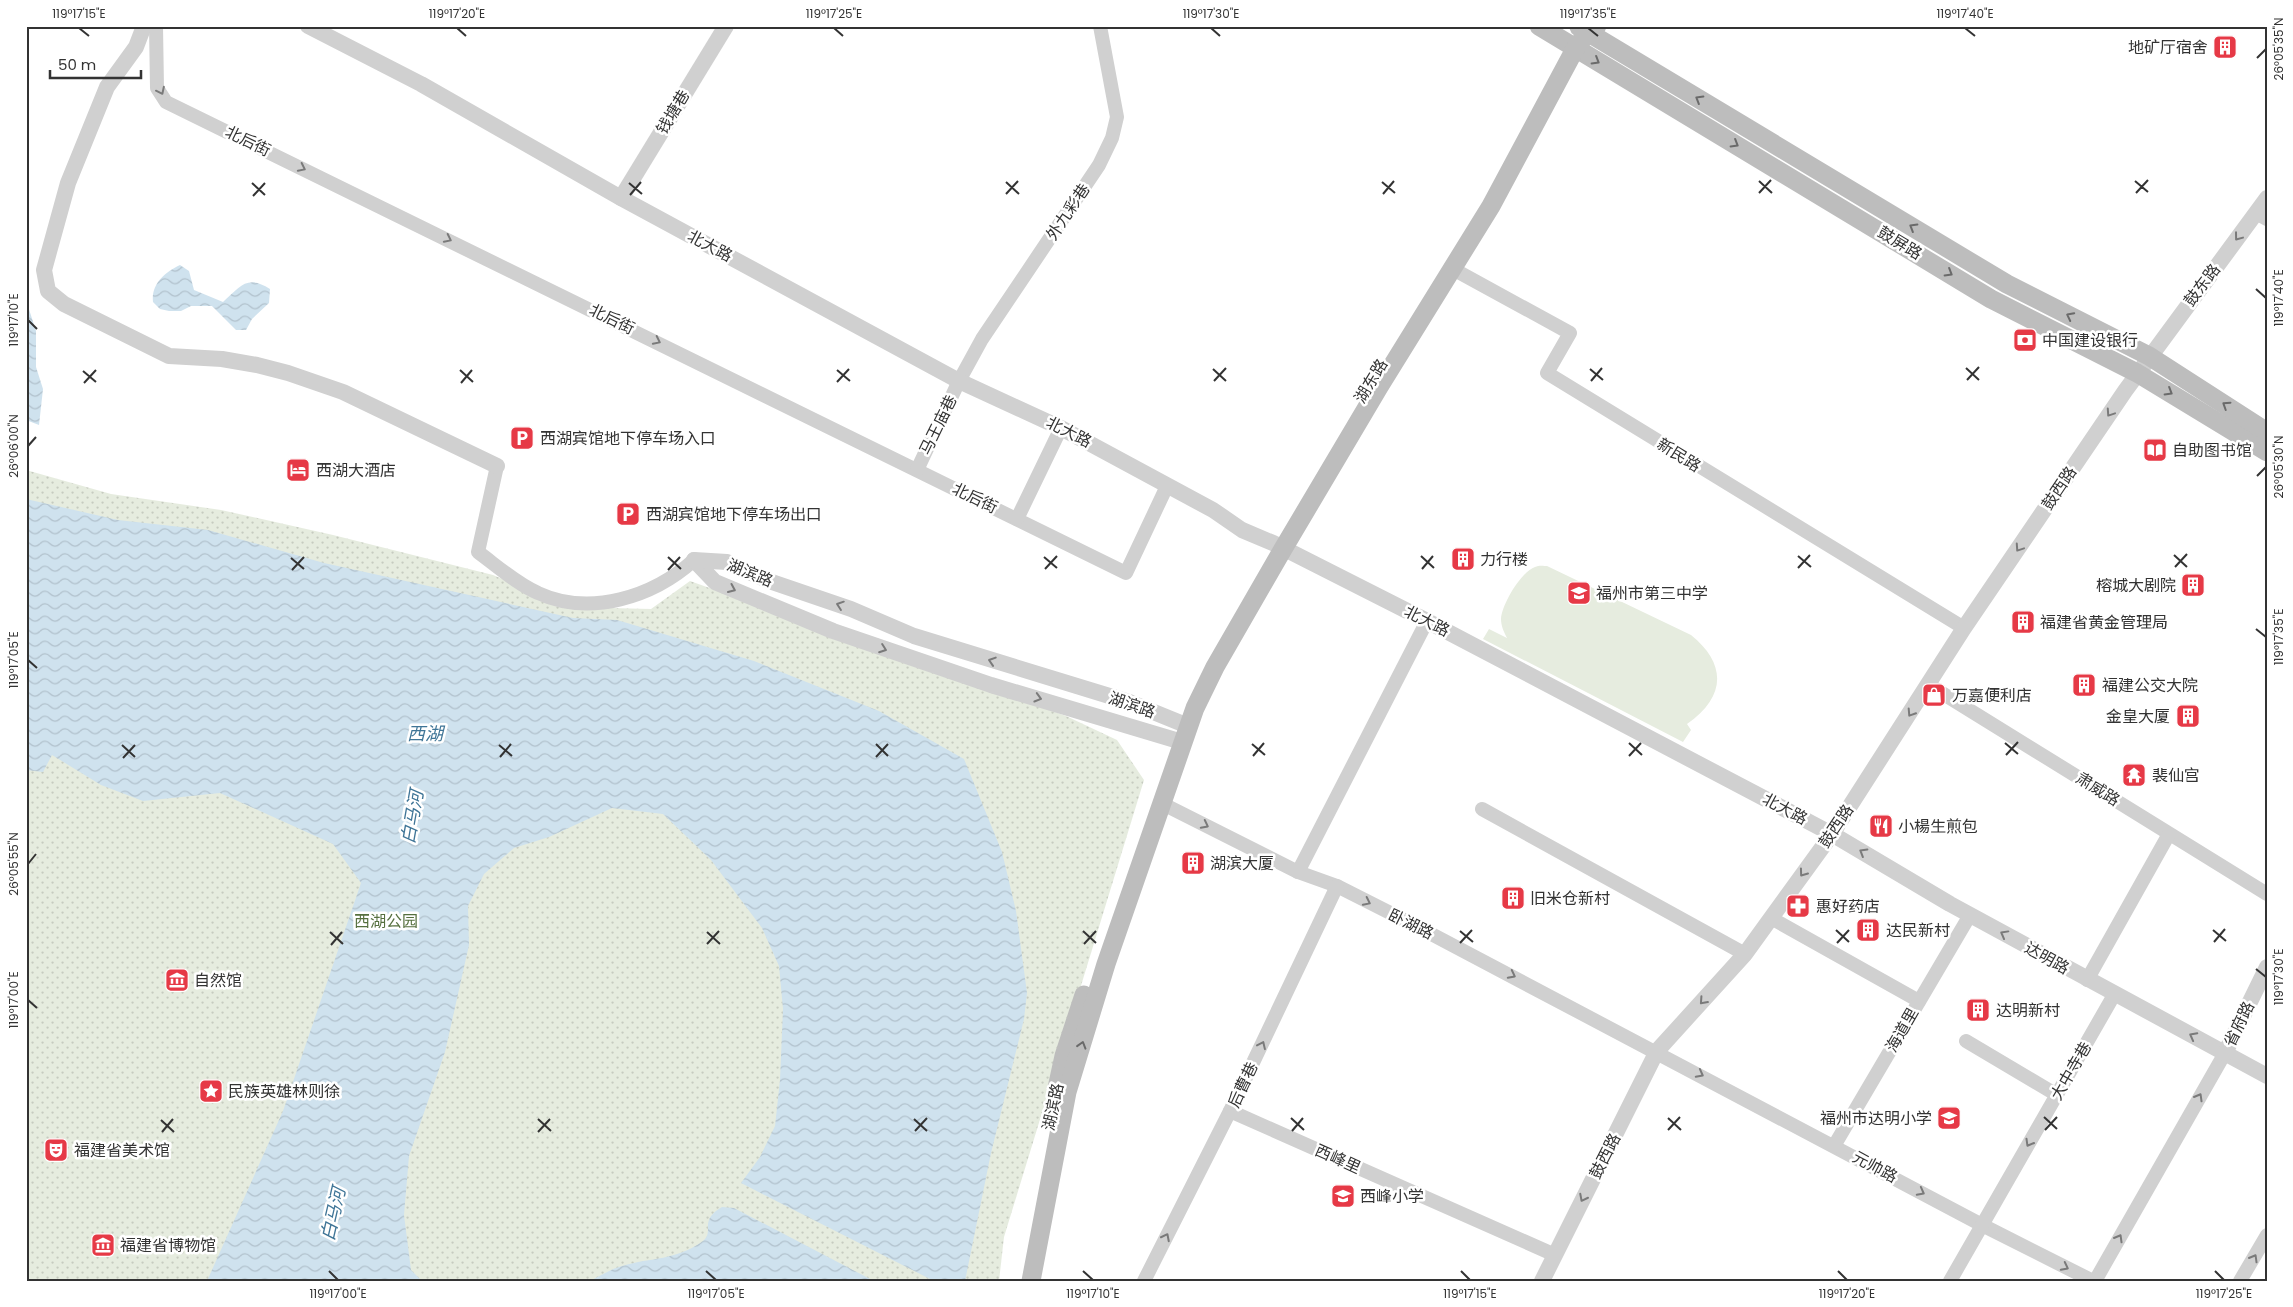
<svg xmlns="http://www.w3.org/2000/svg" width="2293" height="1307" viewBox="0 0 2293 1307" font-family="Poppins,'Noto Sans SC',sans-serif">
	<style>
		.grass { fill: #e6ecdf }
		.park { fill: url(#park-dots) }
		.water { fill: url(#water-waves) }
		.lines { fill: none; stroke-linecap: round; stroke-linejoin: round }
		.minor { stroke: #d0d0d0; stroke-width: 14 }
		.tertiary { stroke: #d0d0d0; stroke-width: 16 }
		.secondary { stroke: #bdbdbd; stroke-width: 19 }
		.oneway { stroke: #6a6a6a }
		.oneway2 { stroke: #7a7a7a }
		.ticks { fill: none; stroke: #333; stroke-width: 2 }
		.labels { text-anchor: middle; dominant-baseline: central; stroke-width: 5; stroke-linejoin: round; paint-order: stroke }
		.poi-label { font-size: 16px; fill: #333; stroke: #fff; text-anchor: start }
		.street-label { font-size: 16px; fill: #333; stroke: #fff }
		.park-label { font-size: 16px; fill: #56703f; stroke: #fff }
		.water-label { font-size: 18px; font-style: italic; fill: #3f7597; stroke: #fff }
		.neatline { fill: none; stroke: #333; stroke-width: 2 }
		.ticks-label { font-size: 12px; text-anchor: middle; fill: #333 }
	</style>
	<defs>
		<pattern id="park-dots" width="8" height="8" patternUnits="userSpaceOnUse" patternTransform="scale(1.25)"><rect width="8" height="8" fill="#e6ecdf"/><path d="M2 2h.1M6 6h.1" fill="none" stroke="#c6cbc0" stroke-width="1.8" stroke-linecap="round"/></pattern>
		<pattern id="water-waves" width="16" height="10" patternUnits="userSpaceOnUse" patternTransform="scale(1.25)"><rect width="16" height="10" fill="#cfe2ee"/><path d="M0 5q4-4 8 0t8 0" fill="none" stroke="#b2c2cd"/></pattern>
	</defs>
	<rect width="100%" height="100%" fill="#fff"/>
	<path class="grass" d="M1547,566L1691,635C1727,664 1726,697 1687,724L1691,730L1683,742L1483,639L1489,629L1507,638C1504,632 1501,626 1501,619C1502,604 1521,572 1535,567C1539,565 1544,566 1547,566Z"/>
	<path class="park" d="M26,470L111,494L221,510L333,535L493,575L569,607L651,609L690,581L1066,716L1117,740L1144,780L1004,1237L999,1281H26Z"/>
	<g class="water">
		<path d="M180,265L189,271L194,290L223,302C240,287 247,274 270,289L269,303L252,319L246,330H236L212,306H191L181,311H169L160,309L153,302C151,284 165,272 180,265Z"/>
		<path d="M26,300L36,331V367L43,389L39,425L26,420Z"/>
		<path d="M26,499L118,520L208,530L324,563L573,618L617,620L754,661L879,711L964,759L1002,852L1016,911L1027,993L1024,1019L991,1153L965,1281H934L741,1183L760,1157L775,1126L780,1080L783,1009L779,966L762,928L711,860L663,814L612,808L549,837L514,848L484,874L468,906L469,945L445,1052L409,1156L404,1215L411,1270L422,1281H207L283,1111L361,883L333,844L220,793L143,801L101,785L52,755L43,772L26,770Z"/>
		<path d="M722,1207L734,1208L874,1281H590C600,1276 611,1269 622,1266C652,1257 675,1261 703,1241C715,1231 698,1221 722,1207Z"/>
	</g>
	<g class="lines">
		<g class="minor">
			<path d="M156,26L157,88L166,102L1126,573L1167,486"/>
			<path d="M2256,213L2267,219"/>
			<path d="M1453,269L1570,333L1547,373L1964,628"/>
			<path d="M497,466L478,552C497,566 517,584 538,593C590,617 653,597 694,560"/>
			<path d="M917,470L959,381L982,339L1099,165L1112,138L1117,117L1100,26"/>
			<path d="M1017,519L1061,428"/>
			<path d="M1929,685L2267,894"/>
			<path d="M1161,803L1298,872L1337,886L1420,928L1982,1225L2093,1281"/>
			<path d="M1482,809L1745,954"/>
			<path d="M1298,872L1427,621"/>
			<path d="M1771,918L1919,1001"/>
			<path d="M2087,980L2169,834"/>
			<path d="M1966,1041L2057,1095"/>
			<path d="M1230,1111L1555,1255"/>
			<path d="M1834,1146L1970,915"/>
			<path d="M1144,1281L1230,1111L1337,886"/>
			<path d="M1950,1281L2114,995"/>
			<path d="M2095,1281L2225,1053"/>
			<path d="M2240,1281L2267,1235"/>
		</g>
		<g class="tertiary">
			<path d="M144,26L136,47L107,87L68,183L44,270L48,291L64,304L169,356L222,359L257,365L288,373L343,392L497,466"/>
			<path d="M308,26L421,84L621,198L959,381L1061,428L1213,510L1242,530L1273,543L1427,621L1832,834L1950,904L2267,1076"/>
			<path d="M621,198L726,26"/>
			<path d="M694,560L715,582L833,631L991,685L1182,742"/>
			<path d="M694,560L727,562L769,581L851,609L914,636L1129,702L1188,726"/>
			<path d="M2225,1053L2267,967"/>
			<path d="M1542,1281L1657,1051L1745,954L1832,834L1964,628L2125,391L2267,198"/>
		</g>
		<g class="secondary">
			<path d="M1539,26L1991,299L2137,373L2267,452"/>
			<path d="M1579,27L2007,284L2149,356L2267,432"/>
			<path d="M1057,1088L1064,1056L1084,995"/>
			<path d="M1031,1281L1067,1092L1106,964L1195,708L1215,667L1283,549L1379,387L1491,206L1575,49L1588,32L1597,26"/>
		</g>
	</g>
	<defs><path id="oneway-chevron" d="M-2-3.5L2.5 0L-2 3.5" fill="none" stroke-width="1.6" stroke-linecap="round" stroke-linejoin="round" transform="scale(1.25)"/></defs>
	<g class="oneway">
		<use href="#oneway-chevron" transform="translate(1596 61) rotate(31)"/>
		<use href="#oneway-chevron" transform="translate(1699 99) rotate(-149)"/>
		<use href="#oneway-chevron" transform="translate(1735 144) rotate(31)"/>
		<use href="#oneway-chevron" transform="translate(1913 227) rotate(-149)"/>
		<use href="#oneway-chevron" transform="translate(1949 273) rotate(31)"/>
		<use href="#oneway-chevron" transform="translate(2070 316) rotate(-153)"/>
		<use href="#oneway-chevron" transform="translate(2169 392) rotate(31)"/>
		<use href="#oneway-chevron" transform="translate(2226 405) rotate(-147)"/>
		<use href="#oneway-chevron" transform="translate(1082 1045) rotate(-73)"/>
	</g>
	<g class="oneway2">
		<use href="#oneway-chevron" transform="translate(161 91) rotate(64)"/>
		<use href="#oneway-chevron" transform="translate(302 168) rotate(26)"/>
		<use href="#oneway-chevron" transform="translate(2238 237) rotate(127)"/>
		<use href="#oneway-chevron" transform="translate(448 239) rotate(26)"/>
		<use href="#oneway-chevron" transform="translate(657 341) rotate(26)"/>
		<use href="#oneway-chevron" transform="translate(2110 413) rotate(124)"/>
		<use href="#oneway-chevron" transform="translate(2019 548) rotate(124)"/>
		<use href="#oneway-chevron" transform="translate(732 589) rotate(24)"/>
		<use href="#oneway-chevron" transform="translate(840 605) rotate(-161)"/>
		<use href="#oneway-chevron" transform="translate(883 649) rotate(20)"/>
		<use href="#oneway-chevron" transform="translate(992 661) rotate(-162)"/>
		<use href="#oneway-chevron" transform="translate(1038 698) rotate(16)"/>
		<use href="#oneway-chevron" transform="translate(1911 713) rotate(123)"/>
		<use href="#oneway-chevron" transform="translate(1205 825) rotate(27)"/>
		<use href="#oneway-chevron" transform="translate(1863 852) rotate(-149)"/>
		<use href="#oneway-chevron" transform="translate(1803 873) rotate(126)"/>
		<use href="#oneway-chevron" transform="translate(1367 902) rotate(26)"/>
		<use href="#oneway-chevron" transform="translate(2004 934) rotate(-151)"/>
		<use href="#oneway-chevron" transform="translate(1512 975) rotate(27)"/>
		<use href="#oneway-chevron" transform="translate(1703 1001) rotate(132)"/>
		<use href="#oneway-chevron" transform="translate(2193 1036) rotate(-152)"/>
		<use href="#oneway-chevron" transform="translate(1262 1045) rotate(-65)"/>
		<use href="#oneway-chevron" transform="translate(1700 1074) rotate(28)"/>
		<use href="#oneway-chevron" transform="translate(2199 1097) rotate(-60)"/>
		<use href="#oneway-chevron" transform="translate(2029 1143) rotate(120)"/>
		<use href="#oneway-chevron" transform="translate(1921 1192) rotate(28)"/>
		<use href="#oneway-chevron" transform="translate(1583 1198) rotate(117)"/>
		<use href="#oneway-chevron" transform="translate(1166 1237) rotate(-63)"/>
		<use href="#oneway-chevron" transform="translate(2119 1238) rotate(-60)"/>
		<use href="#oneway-chevron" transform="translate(2254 1258) rotate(-60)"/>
		<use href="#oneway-chevron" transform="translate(2065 1267) rotate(27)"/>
	</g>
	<path class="ticks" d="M79,28L89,36M457,28L466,36M834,28L843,36M1211,28L1220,36M1588,28L1598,36M1965,28L1975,36M2257,58L2266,49M1759,181L1772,193M2135,181L2148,192M1006,182L1019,194M1382,182L1395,193M252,183L265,195M629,183L642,194M1759,193L1771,180M2136,193L2148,180M1006,194L1018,181M1383,194L1394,181M630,195L641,182M253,196L265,183M2256,289L2266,298M28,320L37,329M1966,368L1979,380M1213,369L1226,381M1590,369L1603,380M460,370L473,382M837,370L850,381M83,371L96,382M1967,380L1979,367M1214,381L1226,368M1591,381L1602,368M837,382L849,369M84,383L96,370M461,383L472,370M28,446L36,437M2257,476L2266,467M2174,555L2187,567M1421,556L1434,568M1798,556L1811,567M668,557L681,569M1044,557L1057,568M291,558L304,569M2175,567L2187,554M1798,568L1810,555M1045,569L1057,556M1422,569L1433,556M292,570L304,557M668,570L680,557M2256,629L2266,637M28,660L37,668M1629,743L1642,755M2005,743L2018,754M876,744L888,756M1252,744L1265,755M122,745L135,757M499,745L512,756M2006,755L2018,742M1253,756L1264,743M1629,756L1641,743M500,757L511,744M876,757L888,744M123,758L135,745M28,864L36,854M1836,930L1849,942M2213,930L2226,941M1083,931L1096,943M1460,931L1473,942M330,932L343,944M707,932L720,944M2214,942L2225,929M1460,943L1472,930M1837,943L1849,930M707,944L719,931M1084,944L1096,931M331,945L342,932M2256,969L2266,977M28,1000L37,1008M2044,1117L2057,1129M1291,1118L1304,1130M1668,1118L1681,1130M538,1119L551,1131M914,1119L927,1131M161,1120L174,1132M1668,1130L1680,1117M2045,1130L2057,1117M915,1131L927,1118M1292,1131L1303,1118M162,1132L173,1119M538,1132L550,1119M329,1271L338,1280M706,1271L716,1280M1083,1271L1093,1280M1461,1271L1470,1280M1838,1271L1847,1280M2215,1271L2224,1280"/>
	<defs>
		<g id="building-square" transform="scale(1.25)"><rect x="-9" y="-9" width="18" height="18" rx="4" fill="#e63946" stroke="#fff"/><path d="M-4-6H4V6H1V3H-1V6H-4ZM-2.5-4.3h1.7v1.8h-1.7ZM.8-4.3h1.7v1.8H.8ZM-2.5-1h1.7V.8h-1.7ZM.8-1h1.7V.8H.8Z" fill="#fff"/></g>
		<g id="bank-square" transform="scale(1.25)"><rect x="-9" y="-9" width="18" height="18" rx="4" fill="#e63946" stroke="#fff"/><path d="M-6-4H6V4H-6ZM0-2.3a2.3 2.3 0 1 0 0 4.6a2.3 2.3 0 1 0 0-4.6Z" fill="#fff"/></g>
		<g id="parking-square" transform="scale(1.25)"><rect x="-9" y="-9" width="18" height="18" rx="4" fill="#e63946" stroke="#fff"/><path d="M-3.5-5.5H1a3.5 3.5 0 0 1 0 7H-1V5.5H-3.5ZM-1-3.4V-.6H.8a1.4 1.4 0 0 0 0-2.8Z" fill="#fff"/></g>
		<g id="library-square" transform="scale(1.25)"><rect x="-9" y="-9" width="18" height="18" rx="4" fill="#e63946" stroke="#fff"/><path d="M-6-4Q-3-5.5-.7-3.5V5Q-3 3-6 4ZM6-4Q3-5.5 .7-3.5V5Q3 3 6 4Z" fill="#fff"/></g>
		<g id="hotel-square" transform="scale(1.25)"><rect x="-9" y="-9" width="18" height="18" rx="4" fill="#e63946" stroke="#fff"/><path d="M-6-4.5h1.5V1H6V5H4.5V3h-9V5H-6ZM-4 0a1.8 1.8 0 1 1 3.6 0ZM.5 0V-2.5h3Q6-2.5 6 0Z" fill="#fff"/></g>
		<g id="school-square" transform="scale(1.25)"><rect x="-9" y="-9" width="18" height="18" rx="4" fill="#e63946" stroke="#fff"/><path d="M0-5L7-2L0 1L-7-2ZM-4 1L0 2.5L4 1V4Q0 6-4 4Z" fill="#fff"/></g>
		<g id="shop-square" transform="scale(1.25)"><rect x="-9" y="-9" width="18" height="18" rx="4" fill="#e63946" stroke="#fff"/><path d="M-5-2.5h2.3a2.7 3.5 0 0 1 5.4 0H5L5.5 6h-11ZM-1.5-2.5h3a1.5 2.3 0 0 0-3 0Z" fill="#fff"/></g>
		<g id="temple-square" transform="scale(1.25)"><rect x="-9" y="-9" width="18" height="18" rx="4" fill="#e63946" stroke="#fff"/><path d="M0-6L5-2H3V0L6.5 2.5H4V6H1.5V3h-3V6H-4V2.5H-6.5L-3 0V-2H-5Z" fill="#fff"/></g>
		<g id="restaurant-square" transform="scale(1.25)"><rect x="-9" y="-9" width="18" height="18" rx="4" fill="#e63946" stroke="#fff"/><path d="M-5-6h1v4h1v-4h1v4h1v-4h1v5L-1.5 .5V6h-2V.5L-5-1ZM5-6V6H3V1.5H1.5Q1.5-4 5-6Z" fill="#fff"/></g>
		<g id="pharmacy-square" transform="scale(1.25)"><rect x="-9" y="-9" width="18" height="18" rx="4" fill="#e63946" stroke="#fff"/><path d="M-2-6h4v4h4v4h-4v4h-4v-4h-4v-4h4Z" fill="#fff"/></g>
		<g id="museum-square" transform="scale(1.25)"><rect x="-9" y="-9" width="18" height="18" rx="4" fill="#e63946" stroke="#fff"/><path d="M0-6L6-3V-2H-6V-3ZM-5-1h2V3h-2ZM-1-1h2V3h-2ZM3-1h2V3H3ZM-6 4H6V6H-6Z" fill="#fff"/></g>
		<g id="sight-square" transform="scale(1.25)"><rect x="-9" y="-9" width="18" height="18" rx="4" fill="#e63946" stroke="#fff"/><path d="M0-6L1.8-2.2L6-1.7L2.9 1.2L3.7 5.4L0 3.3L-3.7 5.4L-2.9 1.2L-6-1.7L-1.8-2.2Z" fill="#fff"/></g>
		<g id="theatre-square" transform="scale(1.25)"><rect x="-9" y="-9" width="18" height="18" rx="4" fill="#e63946" stroke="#fff"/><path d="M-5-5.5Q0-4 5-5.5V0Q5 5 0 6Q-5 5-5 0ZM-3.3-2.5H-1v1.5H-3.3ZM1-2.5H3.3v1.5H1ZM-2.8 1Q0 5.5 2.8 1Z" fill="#fff"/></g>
	</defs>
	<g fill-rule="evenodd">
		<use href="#building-square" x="2225" y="47"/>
		<use href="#bank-square" x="2025" y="340"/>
		<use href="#parking-square" x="522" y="438"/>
		<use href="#library-square" x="2155" y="450"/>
		<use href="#hotel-square" x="298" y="470"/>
		<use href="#parking-square" x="628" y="514"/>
		<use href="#building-square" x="1463" y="559"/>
		<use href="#building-square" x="2193" y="585"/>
		<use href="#school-square" x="1579" y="593"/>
		<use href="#building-square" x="2023" y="622"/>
		<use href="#building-square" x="2084" y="685"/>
		<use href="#shop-square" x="1934" y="695"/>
		<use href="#building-square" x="2188" y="716"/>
		<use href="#temple-square" x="2134" y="775"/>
		<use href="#restaurant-square" x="1881" y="826"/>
		<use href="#building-square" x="1193" y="863"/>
		<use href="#building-square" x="1513" y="898"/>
		<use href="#pharmacy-square" x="1798" y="906"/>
		<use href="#building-square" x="1868" y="930"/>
		<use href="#museum-square" x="177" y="980"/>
		<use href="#building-square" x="1978" y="1010"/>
		<use href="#sight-square" x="211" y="1091"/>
		<use href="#school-square" x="1949" y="1118"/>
		<use href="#theatre-square" x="56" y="1150"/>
		<use href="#school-square" x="1343" y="1196"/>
		<use href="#museum-square" x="103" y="1245"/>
	</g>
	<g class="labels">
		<g class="poi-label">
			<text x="2208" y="47" text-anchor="end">地矿厅宿舍</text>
			<text x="2042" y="340">中国建设银行</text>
			<text x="540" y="438">西湖宾馆地下停车场入口</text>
			<text x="2172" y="450">自助图书馆</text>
			<text x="316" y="470">西湖大酒店</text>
			<text x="646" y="514">西湖宾馆地下停车场出口</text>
			<text x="1480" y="559">力行楼</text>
			<text x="2176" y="585" text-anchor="end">榕城大剧院</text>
			<text x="1596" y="593">福州市第三中学</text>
			<text x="2040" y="622">福建省黄金管理局</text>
			<text x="2102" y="685">福建公交大院</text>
			<text x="1952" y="695">万嘉便利店</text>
			<text x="2170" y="716" text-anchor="end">金皇大厦</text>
			<text x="2152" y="775">裴仙宫</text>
			<text x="1898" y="826">小楊生煎包</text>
			<text x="1210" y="863">湖滨大厦</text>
			<text x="1530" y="898">旧米仓新村</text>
			<text x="1816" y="906">惠好药店</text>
			<text x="1886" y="930">达民新村</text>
			<text x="194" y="980">自然馆</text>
			<text x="1996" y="1010">达明新村</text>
			<text x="228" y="1091">民族英雄林则徐</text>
			<text x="1932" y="1118" text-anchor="end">福州市达明小学</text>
			<text x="74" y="1150">福建省美术馆</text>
			<text x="1360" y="1196">西峰小学</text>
			<text x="120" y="1245">福建省博物馆</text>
		</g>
		<g class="street-label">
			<text transform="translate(673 112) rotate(-59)">钱塘巷</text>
			<text transform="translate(248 141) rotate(26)">北后街</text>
			<text transform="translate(1068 212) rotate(-56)">外九彩巷</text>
			<text transform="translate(1900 243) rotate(31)">鼓屏路</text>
			<text transform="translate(710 246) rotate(28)">北大路</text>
			<text transform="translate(2202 285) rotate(-53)">鼓东路</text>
			<text transform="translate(612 319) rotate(26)">北后街</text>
			<text transform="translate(1371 381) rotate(-59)">湖东路</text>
			<text transform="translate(938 425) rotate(-64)">马王庙巷</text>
			<text transform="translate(1069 432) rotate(27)">北大路</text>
			<text transform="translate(1679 455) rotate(32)">新民路</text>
			<text transform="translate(2059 488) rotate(-56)">鼓西路</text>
			<text transform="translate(975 498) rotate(26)">北后街</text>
			<text transform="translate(750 573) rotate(22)">湖滨路</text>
			<text transform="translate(1427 621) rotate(27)">北大路</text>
			<text transform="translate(1132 705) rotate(19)">湖滨路</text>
			<text transform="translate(2098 789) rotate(32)">肃威路</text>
			<text transform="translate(1785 809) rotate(28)">北大路</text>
			<text transform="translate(1836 826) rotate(-56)">鼓西路</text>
			<text transform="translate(1411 924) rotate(26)">卧湖路</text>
			<text transform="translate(2047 958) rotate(29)">达明路</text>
			<text transform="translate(2239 1024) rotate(-64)">省府路</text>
			<text transform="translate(1902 1030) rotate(-60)">海道里</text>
			<text transform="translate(2071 1071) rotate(-60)">大中寺巷</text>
			<text transform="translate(1243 1085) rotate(-65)">后曹巷</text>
			<text transform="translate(1053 1107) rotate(-78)">湖滨路</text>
			<text transform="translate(1605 1156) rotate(-63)">鼓西路</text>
			<text transform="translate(1338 1159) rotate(24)">西峰里</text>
			<text transform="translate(1875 1167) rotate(28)">元帅路</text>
		</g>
		<g class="park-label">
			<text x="386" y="921">西湖公园</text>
		</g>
		<g class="water-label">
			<text x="425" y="733">西湖</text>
			<text transform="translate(412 817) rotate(-80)">白马河</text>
			<text transform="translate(333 1214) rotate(-77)">白马河</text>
		</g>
	</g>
	<rect width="2293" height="1307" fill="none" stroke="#ffffff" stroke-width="55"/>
	<path d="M50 70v8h91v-8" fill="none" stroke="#333333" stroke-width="2.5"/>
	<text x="58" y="70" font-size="15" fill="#333333" stroke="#ffffff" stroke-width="4" paint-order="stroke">50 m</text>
	<rect x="28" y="28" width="2238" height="1252" class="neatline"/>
	<g class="ticks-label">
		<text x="79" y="18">119°17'15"E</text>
		<text x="457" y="18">119°17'20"E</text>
		<text x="834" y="18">119°17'25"E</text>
		<text x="1211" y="18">119°17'30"E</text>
		<text x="1588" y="18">119°17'35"E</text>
		<text x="1965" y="18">119°17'40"E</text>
		<text transform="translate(2279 49) rotate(-90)" y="4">26°05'35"N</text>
		<text transform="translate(2279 298) rotate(-90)" y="4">119°17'40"E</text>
		<text transform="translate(14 320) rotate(-90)" y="4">119°17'10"E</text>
		<text transform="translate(14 446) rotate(-90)" y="4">26°06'00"N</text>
		<text transform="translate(2279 467) rotate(-90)" y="4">26°05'30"N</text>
		<text transform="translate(2279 637) rotate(-90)" y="4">119°17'35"E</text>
		<text transform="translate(14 660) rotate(-90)" y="4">119°17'05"E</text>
		<text transform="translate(14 864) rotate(-90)" y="4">26°05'55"N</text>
		<text transform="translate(2279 977) rotate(-90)" y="4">119°17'30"E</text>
		<text transform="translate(14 1000) rotate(-90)" y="4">119°17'00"E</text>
		<text x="338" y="1298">119°17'00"E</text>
		<text x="716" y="1298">119°17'05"E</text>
		<text x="1093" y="1298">119°17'10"E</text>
		<text x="1470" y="1298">119°17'15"E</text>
		<text x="1847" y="1298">119°17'20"E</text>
		<text x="2224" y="1298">119°17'25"E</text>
	</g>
</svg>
